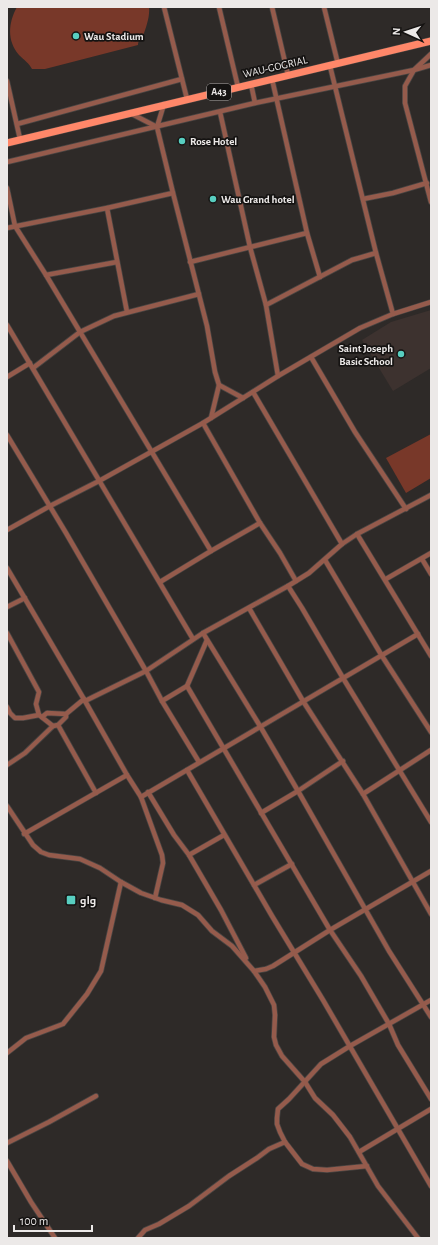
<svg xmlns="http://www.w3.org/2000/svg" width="438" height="1245" viewBox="0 0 438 1245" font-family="'Alegreya Sans',Cairo,sans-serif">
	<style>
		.built { fill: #3d322f }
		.green { fill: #783829 }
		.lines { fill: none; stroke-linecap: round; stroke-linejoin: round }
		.minor-casing { stroke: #494543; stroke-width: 6 }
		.primary-casing { stroke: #494543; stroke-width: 8 }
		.minor { stroke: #955b4c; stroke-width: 4.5 }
		.primary { stroke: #ff8769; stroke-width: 7 }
		.poi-dot { fill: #58cec0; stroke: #151312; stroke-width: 1.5 }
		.labels { text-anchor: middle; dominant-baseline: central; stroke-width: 3.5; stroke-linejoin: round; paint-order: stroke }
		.shield { fill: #151312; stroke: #aca9a8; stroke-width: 1 }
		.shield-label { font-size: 10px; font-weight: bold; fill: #ece9e8 }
		.poi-label { font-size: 11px; font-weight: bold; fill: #ece9e8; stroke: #151312; text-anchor: start }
		.street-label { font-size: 11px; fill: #ece9e8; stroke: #151312 }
	</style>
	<rect width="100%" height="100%" fill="#2e2a28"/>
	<path class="built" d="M431,310V368L393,391L362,340L391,322Z"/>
	<g class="green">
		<path d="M17,7H149C150,15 147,25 144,33C142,37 138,40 138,45L45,69H32C29,63 24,60 19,55C7,41 8,23 17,7Z"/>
		<path d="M431,434V478L406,493L386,458Z"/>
	</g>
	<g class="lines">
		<g class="minor-casing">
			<g id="minor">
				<path d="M164,7L187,99"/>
				<path d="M219,7L238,87"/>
				<path d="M272,7L288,75"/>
				<path d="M324,7L338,64"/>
				<path d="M431,54L414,70L405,86V103L431,202"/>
				<path d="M330,66L376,253L393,314"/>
				<path d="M272,79L307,233L320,277"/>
				<path d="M7,81L20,139"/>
				<path d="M251,84L255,103"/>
				<path d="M164,104L157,127L173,193L207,326L215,372L219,385L211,418"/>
				<path d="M220,112L250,247L266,305L278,376"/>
				<path d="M130,113L157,127"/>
				<path d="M17,124L182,79"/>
				<path d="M7,162L255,103L414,70L431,65"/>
				<path d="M7,188L15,226L46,275L211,551"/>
				<path d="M363,199L393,193L427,183"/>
				<path d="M107,208L127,312"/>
				<path d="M7,228L107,208L173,193"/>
				<path d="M190,262L307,233"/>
				<path d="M46,275L117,262"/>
				<path d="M266,305L352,260L376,253"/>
				<path d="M7,325L193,639"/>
				<path d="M311,357L355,432L406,509"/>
				<path d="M33,368L80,332L114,316L199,294"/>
				<path d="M7,377L30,363"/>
				<path d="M219,385L243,398"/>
				<path d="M253,392L342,544"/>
				<path d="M203,423L260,523L280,553L296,581"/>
				<path d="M7,435L66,533L146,671L162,701L199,762"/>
				<path d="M7,530L50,506L99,481L203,423L278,376L360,328L393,314L431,302"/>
				<path d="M357,534L431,656"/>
				<path d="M422,559L431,574"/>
				<path d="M325,560L382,656L431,732"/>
				<path d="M7,568L85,701L127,775L141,797L162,855L163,863L155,898"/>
				<path d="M386,579L431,553"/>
				<path d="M160,582L211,551L260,523"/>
				<path d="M288,586L302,608L343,678L431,822"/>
				<path d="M7,607L25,598"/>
				<path d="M249,608L303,701L363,794L431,914"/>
				<path d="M7,633L39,692L36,704L39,715"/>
				<path d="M203,633L260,726L298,791L389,951L431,1017"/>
				<path d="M187,686L207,640"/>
				<path d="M85,701L146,671L203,633L288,586L309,573L342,544L357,534L431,495"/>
				<path d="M162,701L187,686L330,930L361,976L389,1024L398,1045L431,1099"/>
				<path d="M7,707L10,713L15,718H23L39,715L53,726"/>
				<path d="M42,717L47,713L66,714"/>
				<path d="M58,725L96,793"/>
				<path d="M7,765L25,753L53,726L58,725L66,717V714L84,699"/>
				<path d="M187,770L272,916L323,1000L431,1186"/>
				<path d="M148,792L174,835L189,855L224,835"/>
				<path d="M363,794L431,750"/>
				<path d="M141,797L418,634"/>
				<path d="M7,806L33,845L41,852L49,855L80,859L100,868L121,882L141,893L161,900L182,905L198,915L212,931L232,946L254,971L265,987L274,1005L275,1015L274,1037L276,1045L282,1056L305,1082L315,1098L333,1115L350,1137L378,1186L418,1238"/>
				<path d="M261,813L298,791L343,761"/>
				<path d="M24,834L127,775"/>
				<path d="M189,855L221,910L246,958"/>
				<path d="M254,885L292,864"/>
				<path d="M254,971L266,969L273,966L330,930L431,871"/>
				<path d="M7,1053L26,1038L63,1024L87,994L101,971L121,882"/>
				<path d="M7,1143L49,1122L96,1096"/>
				<path d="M359,1152L431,1109"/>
				<path d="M7,1161L31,1202L55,1238"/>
				<path d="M367,1166L327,1170L313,1169L302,1164L285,1142L280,1132L277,1124V1118L278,1109L289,1099L321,1064L350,1046L431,1000"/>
				<path d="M138,1238L145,1230L159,1224L189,1206L229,1176L257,1158L269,1149L285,1142"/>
			</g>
		</g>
		<g class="primary-casing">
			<path id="primary" d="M7,143L431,41"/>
		</g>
		<use href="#minor" class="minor"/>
		<use href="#primary" class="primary"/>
	</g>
	<g class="poi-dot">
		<circle cx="76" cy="36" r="4"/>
		<circle cx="182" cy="141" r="4"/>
		<circle cx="213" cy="199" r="4"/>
		<circle cx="401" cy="354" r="4"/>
		<rect x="66" y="895" width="10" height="10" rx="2"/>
	</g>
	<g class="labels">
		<rect class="shield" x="207" y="84" width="24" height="16" rx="3"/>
		<g class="shield-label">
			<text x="219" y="92">A43</text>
		</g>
		<g class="poi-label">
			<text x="84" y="36">Wau Stadium</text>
			<text x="190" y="141">Rose Hotel</text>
			<text x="221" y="199">Wau Grand hotel</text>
			<text x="393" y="348" text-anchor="end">Saint Joseph<tspan x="393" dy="13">Basic School</tspan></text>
			<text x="80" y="900">واو</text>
		</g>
		<g class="street-label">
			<text transform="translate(275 67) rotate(-13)">WAU-GOGRIAL</text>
		</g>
	</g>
	<rect width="438" height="1245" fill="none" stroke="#ece9e8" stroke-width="16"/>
	<g transform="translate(406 32) rotate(273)" stroke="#151312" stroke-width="3" paint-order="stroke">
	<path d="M0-3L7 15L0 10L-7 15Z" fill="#ece9e8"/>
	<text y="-6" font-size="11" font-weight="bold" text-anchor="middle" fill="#ece9e8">N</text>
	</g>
	<path d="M14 1225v6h78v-6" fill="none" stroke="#ece9e8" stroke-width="2"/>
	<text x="20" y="1225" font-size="12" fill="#ece9e8" stroke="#151312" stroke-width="3" paint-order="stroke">100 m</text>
</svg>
